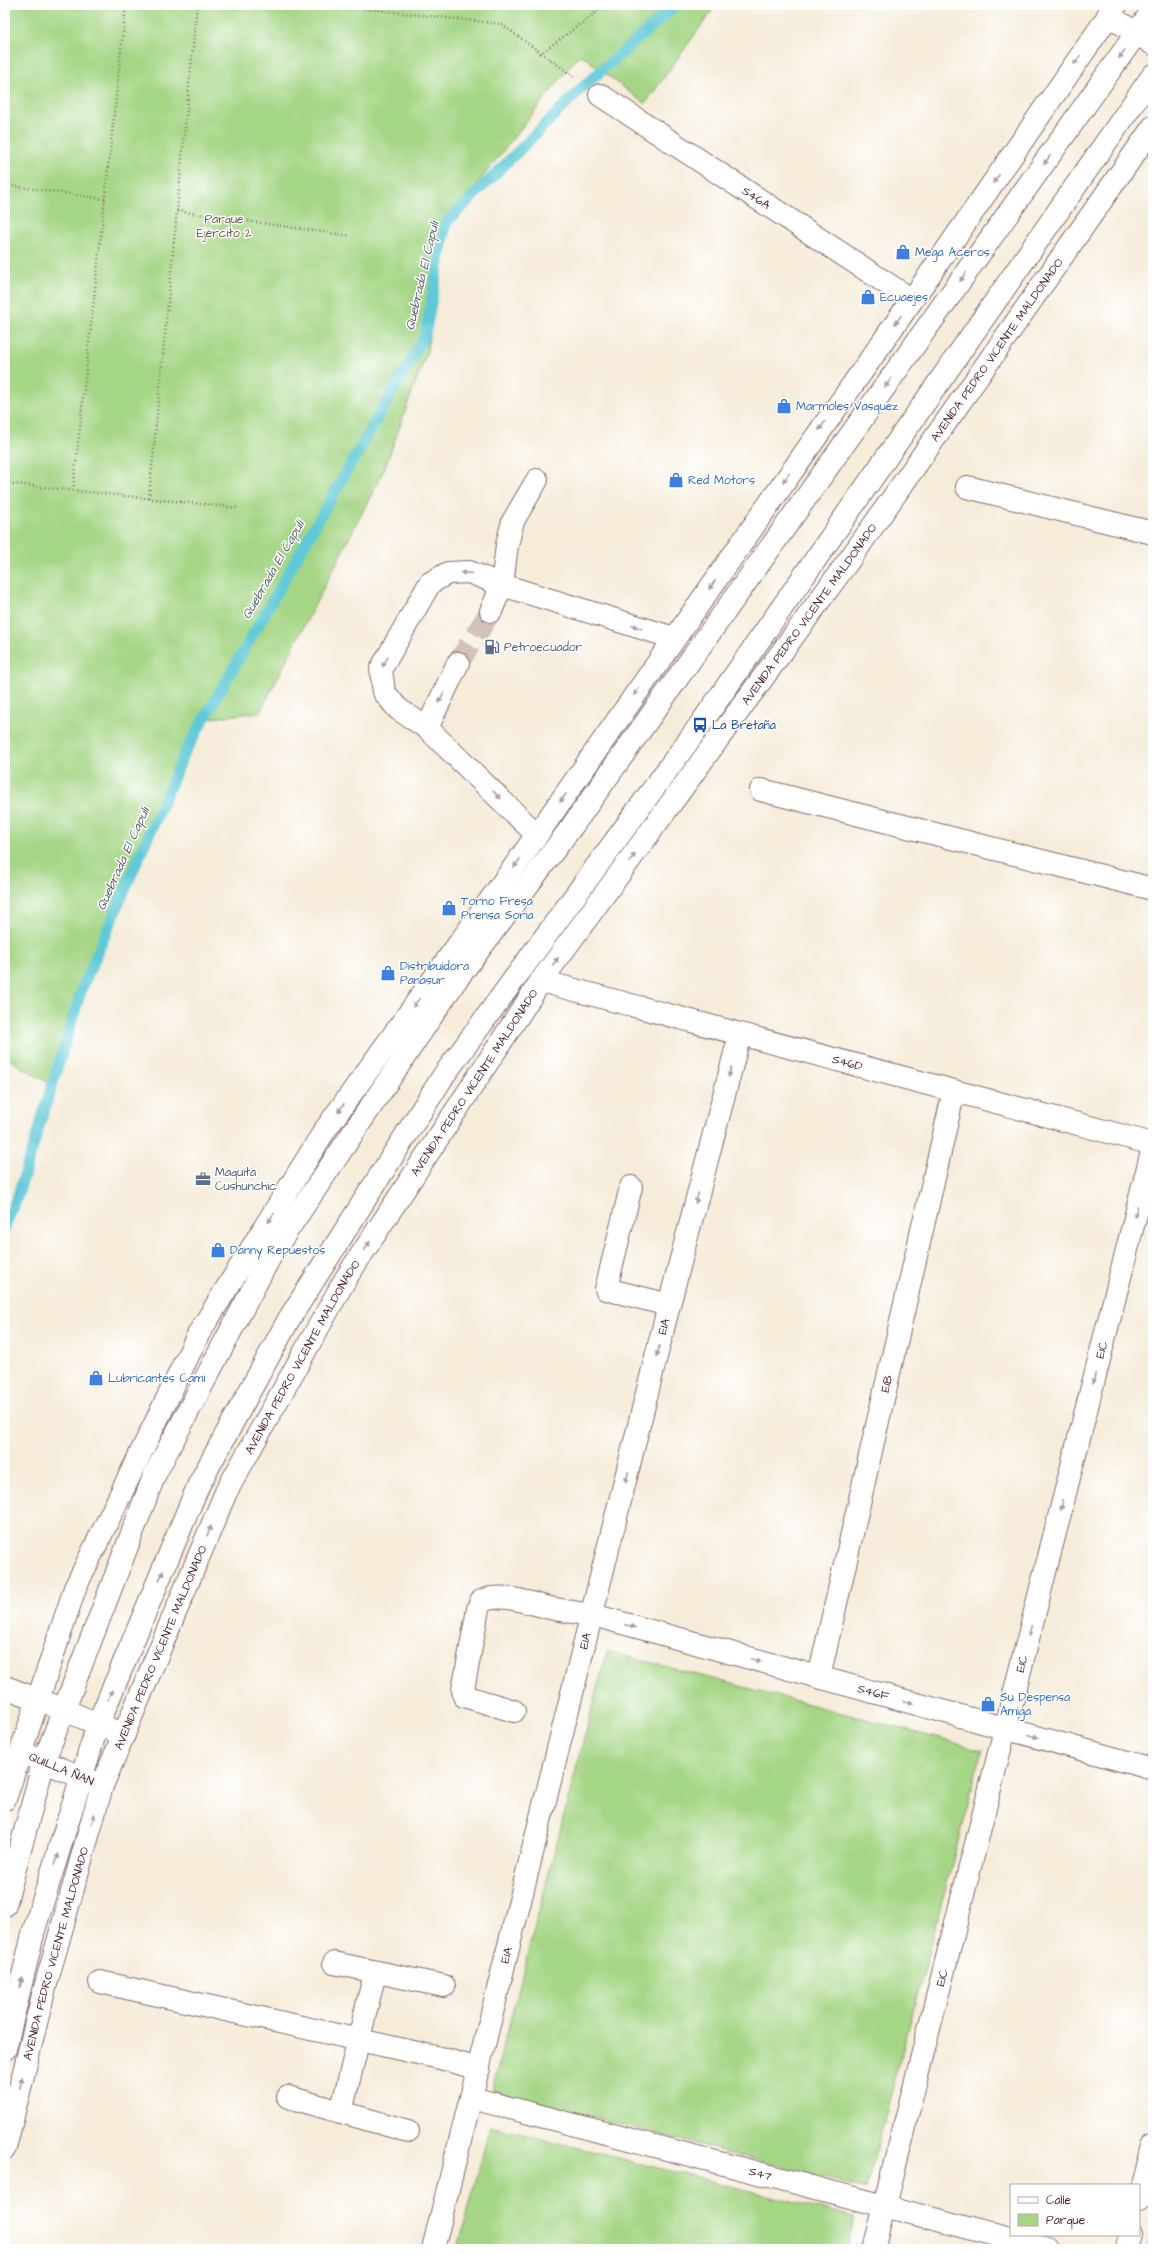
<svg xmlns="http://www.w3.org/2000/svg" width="1158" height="2254" viewBox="0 0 1158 2254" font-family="'Architects Daughter',sans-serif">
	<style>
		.green { fill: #a5d685; stroke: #787a58 }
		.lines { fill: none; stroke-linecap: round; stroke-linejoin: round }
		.stream { stroke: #5ec9d7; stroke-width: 11 }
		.minor-tunnel { stroke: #d3c3b6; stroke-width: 22; stroke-dasharray: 22 11; stroke-linecap: butt }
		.minor-casing { stroke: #866768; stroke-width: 24 }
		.major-casing { stroke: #866768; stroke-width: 24 }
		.path { stroke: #866768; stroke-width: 2.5; stroke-dasharray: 1 3; stroke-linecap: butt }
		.minor { stroke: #fff; stroke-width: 22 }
		.major { stroke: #fff; stroke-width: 22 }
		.oneway { fill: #ae9aa0 }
		.labels { text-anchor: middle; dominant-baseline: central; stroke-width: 3; stroke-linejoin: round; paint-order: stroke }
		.street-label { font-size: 12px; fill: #4a1f2b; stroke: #fff }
		.park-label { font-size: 12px; fill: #655646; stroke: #fff }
		.shop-label { font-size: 12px; fill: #366cbe; stroke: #fff; text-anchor: start }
		.service-label { font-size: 12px; fill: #4e5e75; stroke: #fff; text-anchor: start }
		.transit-label { font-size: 12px; fill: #164399; stroke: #fff; text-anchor: start }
		.water-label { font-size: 13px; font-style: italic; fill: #515a67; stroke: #fff }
	</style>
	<rect width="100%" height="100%" fill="#fff"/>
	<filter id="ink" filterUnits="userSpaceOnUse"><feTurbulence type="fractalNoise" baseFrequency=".025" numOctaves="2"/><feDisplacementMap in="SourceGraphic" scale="8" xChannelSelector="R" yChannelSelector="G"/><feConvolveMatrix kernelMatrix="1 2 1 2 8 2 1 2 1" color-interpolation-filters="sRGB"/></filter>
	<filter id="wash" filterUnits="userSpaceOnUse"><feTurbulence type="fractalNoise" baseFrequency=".012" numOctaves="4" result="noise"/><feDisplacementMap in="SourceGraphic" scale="16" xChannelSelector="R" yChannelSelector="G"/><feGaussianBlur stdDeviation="0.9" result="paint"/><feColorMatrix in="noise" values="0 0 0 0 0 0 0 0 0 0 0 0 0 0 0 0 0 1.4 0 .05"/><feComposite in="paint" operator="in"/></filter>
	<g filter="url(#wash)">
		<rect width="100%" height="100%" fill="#f5ecd9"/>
		<g class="green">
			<path d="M5,5H716L645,104L580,54L446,223L427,351L384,470L260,712L204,719L82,988L52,1085L5,1057Z"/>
			<path d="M607,1651L982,1750L866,2189L492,2090Z"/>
			<path d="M490,2126L855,2217L847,2249H458Z"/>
			<path d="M1153,2225V2249H1147Z"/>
		</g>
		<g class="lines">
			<path class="stream" d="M5,1227L18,1195L82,988L184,754L425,335L446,223L585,85L676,5"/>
		</g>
	</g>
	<g filter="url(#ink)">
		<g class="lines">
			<path class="minor-tunnel" d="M458,663L491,611"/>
			<g class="minor-casing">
				<g id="minor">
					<path d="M1108,15L1153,44"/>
					<path id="s1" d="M600,95L912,300"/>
					<path d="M967,487L1153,533"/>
					<path d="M491,611L502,585L674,638"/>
					<path d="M458,663L427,728L537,835"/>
					<path d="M427,728L398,709L384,692L381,669L430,583L448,573L469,572L502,585L507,545L513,521L537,480"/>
					<path d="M761,790L1153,889"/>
					<path id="s2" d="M541,981L1153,1144"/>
					<path d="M631,1187L606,1289L669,1305"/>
					<path id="s3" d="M819,1677L954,1091"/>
					<path d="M50,1704L124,1735"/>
					<path id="s4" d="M514,1711L464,1696L463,1690L478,1609L481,1601C503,1592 528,1603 550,1608C564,1611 579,1613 593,1615L1153,1769"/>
					<path id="s5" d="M30,1756L96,1783"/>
					<path d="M5,1905L44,1761L155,1474L272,1253L454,983L573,825L1153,10"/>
					<path d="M334,1963L444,1986"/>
					<path d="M100,1982L440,2058L479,2069"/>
					<path d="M5,2049L34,1930L98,1724L199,1484L289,1319L444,1075L700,725L1153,75"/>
					<path d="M288,2097L408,2131"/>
					<path id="s6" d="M472,2098L1048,2249"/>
					<path d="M341,2112L375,1973"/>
					<path d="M1139,2200L1153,2146"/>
					<path id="s7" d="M433,2249L669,1305L740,1034"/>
					<path id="s8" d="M873,2249L1153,1147"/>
					<path d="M1126,2249L1130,2235"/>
				</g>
			</g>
			<g class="major-casing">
				<g id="major">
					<path d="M5,1687L37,1699"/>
					<path d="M5,1799L75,1588L199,1333L325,1130L537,835L912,300L1116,5"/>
					<path id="s9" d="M5,2148L44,1991L102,1786L226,1492L346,1278L541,981L852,556L1153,127"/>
				</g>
			</g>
			<g class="path">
				<path d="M331,5L501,24L576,78"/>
				<path d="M540,54L606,5"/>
				<path d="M5,185L105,199"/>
				<path d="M177,211L351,236"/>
				<path d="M5,483L238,508"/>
				<path d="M73,490L126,5"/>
				<path d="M149,498L197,5"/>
			</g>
			<use href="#minor" class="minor"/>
			<use href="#major" class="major"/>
		</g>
		<defs><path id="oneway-solid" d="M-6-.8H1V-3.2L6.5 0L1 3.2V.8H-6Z"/></defs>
		<g class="oneway">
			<use href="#oneway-solid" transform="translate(1122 54) rotate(125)"/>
			<use href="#oneway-solid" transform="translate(1077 60) rotate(125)"/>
			<use href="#oneway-solid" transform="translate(1047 160) rotate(125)"/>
			<use href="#oneway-solid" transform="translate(996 179) rotate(125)"/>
			<use href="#oneway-solid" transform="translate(963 277) rotate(125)"/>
			<use href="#oneway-solid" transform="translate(898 320) rotate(125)"/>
			<use href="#oneway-solid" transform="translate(888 383) rotate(125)"/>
			<use href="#oneway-solid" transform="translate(822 426) rotate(125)"/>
			<use href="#oneway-solid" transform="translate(786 478) rotate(125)"/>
			<use href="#oneway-solid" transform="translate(466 573) rotate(-176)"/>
			<use href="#oneway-solid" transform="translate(712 585) rotate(125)"/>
			<use href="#oneway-solid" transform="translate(637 627) rotate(-163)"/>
			<use href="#oneway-solid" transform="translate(385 662) rotate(120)"/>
			<use href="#oneway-solid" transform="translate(637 691) rotate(125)"/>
			<use href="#oneway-solid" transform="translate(441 698) rotate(116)"/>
			<use href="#oneway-solid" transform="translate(497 795) rotate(44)"/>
			<use href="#oneway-solid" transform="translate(563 798) rotate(125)"/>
			<use href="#oneway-solid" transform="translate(632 858) rotate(-54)"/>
			<use href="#oneway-solid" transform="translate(517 863) rotate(126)"/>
			<use href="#oneway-solid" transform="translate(555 962) rotate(-54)"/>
			<use href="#oneway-solid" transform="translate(416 1003) rotate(126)"/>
			<use href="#oneway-solid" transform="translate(730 1072) rotate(105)"/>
			<use href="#oneway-solid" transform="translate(341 1108) rotate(126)"/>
			<use href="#oneway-solid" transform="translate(697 1198) rotate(105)"/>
			<use href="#oneway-solid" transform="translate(1136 1212) rotate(104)"/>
			<use href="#oneway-solid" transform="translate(271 1218) rotate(122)"/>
			<use href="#oneway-solid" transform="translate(367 1246) rotate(-57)"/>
			<use href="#oneway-solid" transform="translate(658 1351) rotate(104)"/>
			<use href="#oneway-solid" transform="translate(1094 1379) rotate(104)"/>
			<use href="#oneway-solid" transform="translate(627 1477) rotate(104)"/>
			<use href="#oneway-solid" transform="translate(1062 1505) rotate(104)"/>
			<use href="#oneway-solid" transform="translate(209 1531) rotate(-67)"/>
			<use href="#oneway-solid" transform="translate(161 1576) rotate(-67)"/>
			<use href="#oneway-solid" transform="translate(630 1626) rotate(15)"/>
			<use href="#oneway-solid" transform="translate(1030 1631) rotate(104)"/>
			<use href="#oneway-solid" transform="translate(756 1660) rotate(15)"/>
			<use href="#oneway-solid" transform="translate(110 1695) rotate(-67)"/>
			<use href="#oneway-solid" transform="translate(908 1702) rotate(15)"/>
			<use href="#oneway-solid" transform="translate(1033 1736) rotate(15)"/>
			<use href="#oneway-solid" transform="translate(93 1819) rotate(-74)"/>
			<use href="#oneway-solid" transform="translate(57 1859) rotate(-72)"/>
			<use href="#oneway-solid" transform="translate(21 1983) rotate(-76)"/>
			<use href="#oneway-solid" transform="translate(21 2083) rotate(-76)"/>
		</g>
	</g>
	<defs>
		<g id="shop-bare" transform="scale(1.2)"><path d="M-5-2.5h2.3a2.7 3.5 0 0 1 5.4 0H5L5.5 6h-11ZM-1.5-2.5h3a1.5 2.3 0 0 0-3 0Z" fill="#3f7fe0" stroke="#fff" stroke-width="2.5" paint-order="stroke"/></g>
		<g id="fuel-bare" transform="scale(1.2)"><path d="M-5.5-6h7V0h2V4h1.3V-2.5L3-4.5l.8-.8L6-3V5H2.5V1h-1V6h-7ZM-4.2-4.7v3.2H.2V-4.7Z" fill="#5c6f8a" stroke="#fff" stroke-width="2.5" paint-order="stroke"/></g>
		<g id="bus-bare" transform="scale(1.2)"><path d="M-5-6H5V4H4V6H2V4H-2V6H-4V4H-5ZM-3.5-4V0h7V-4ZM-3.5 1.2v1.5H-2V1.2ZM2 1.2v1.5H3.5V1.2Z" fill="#1a4fb4" stroke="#fff" stroke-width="2.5" paint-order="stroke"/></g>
		<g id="office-bare" transform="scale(1.2)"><path d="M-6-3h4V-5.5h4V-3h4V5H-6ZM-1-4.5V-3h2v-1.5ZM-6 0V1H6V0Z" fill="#5c6f8a" stroke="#fff" stroke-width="2.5" paint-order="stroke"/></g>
	</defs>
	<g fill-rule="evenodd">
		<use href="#shop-bare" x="903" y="252"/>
		<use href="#shop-bare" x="868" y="297"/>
		<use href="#shop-bare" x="784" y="406"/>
		<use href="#shop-bare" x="676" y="480"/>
		<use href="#fuel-bare" x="492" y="647"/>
		<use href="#bus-bare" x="700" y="725"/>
		<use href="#shop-bare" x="449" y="908"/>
		<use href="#shop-bare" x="388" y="973"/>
		<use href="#office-bare" x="203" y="1179"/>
		<use href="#shop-bare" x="218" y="1250"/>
		<use href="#shop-bare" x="96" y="1378"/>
		<use href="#shop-bare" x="988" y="1704"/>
	</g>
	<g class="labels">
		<g class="street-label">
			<text stroke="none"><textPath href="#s1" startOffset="187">S46A</textPath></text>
			<text stroke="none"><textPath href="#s9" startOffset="2073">AVENIDA PEDRO VICENTE MALDONADO</textPath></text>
			<text stroke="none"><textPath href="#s9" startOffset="1749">AVENIDA PEDRO VICENTE MALDONADO</textPath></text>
			<text stroke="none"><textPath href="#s2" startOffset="317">S46D</textPath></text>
			<text stroke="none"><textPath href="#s9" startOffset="1173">AVENIDA PEDRO VICENTE MALDONADO</textPath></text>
			<text stroke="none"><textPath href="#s7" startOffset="951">E1A</textPath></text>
			<text stroke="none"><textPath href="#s8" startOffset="928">E1C</textPath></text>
			<text stroke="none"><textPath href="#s9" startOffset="849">AVENIDA PEDRO VICENTE MALDONADO</textPath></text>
			<text stroke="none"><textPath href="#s3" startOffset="301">E1B</textPath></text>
			<text stroke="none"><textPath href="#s7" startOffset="627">E1A</textPath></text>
			<text stroke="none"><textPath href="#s9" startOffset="525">AVENIDA PEDRO VICENTE MALDONADO</textPath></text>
			<text stroke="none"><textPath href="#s8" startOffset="604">E1C</textPath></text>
			<text stroke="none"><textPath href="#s4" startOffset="554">S46F</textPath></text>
			<text stroke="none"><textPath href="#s5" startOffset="34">QUILLA ÑAN</textPath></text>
			<text stroke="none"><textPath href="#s9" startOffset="201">AVENIDA PEDRO VICENTE MALDONADO</textPath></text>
			<text stroke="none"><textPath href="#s7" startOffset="303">E1A</textPath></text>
			<text stroke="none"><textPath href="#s8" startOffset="280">E1C</textPath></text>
			<text stroke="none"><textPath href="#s6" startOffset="298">S47</textPath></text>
		</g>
		<g class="park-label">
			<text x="224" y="219">Parque<tspan x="224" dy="14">Ejército 2</tspan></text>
		</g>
		<g class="shop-label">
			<text x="915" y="252">Mega Aceros</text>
			<text x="880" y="297">Ecuaejes</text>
			<text x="796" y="406">Marmoles Vasquez</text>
			<text x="688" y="480">Red Motors</text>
			<text x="461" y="901">Torno Fresa<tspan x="461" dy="14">Prensa Soria</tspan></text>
			<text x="400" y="966">Distribuidora<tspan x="400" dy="14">Panasur</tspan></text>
			<text x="230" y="1250">Danny Repuestos</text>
			<text x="108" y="1378">Lubricantes Cami</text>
			<text x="1000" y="1697">Su Despensa<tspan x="1000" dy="14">Amiga</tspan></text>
		</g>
		<g class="service-label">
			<text x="504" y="647">Petroecuador</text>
			<text x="215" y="1172">Maquita<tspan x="215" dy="14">Cushunchic</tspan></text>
		</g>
		<g class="transit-label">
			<text x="712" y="725">La Bretaña</text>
		</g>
		<g class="water-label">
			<text transform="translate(422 276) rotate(-77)">Quebrada El Capuli</text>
			<text transform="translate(273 570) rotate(-60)">Quebrada El Capuli</text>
			<text transform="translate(123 859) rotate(-66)">Quebrada El Capuli</text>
		</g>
	</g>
	<rect width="1158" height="2254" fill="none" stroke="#fff" stroke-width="20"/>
	<rect x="1010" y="2184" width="130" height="52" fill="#ffffff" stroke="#b7a5aa"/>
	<rect x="1018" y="2197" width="20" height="6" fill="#ffffff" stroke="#b7a5aa"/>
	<text x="1046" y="2204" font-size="12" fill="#4a1f2b">Calle</text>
	<rect x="1018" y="2214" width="20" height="12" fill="#a5d685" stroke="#b7a5aa"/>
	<text x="1046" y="2224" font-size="12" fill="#4a1f2b">Parque</text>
</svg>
